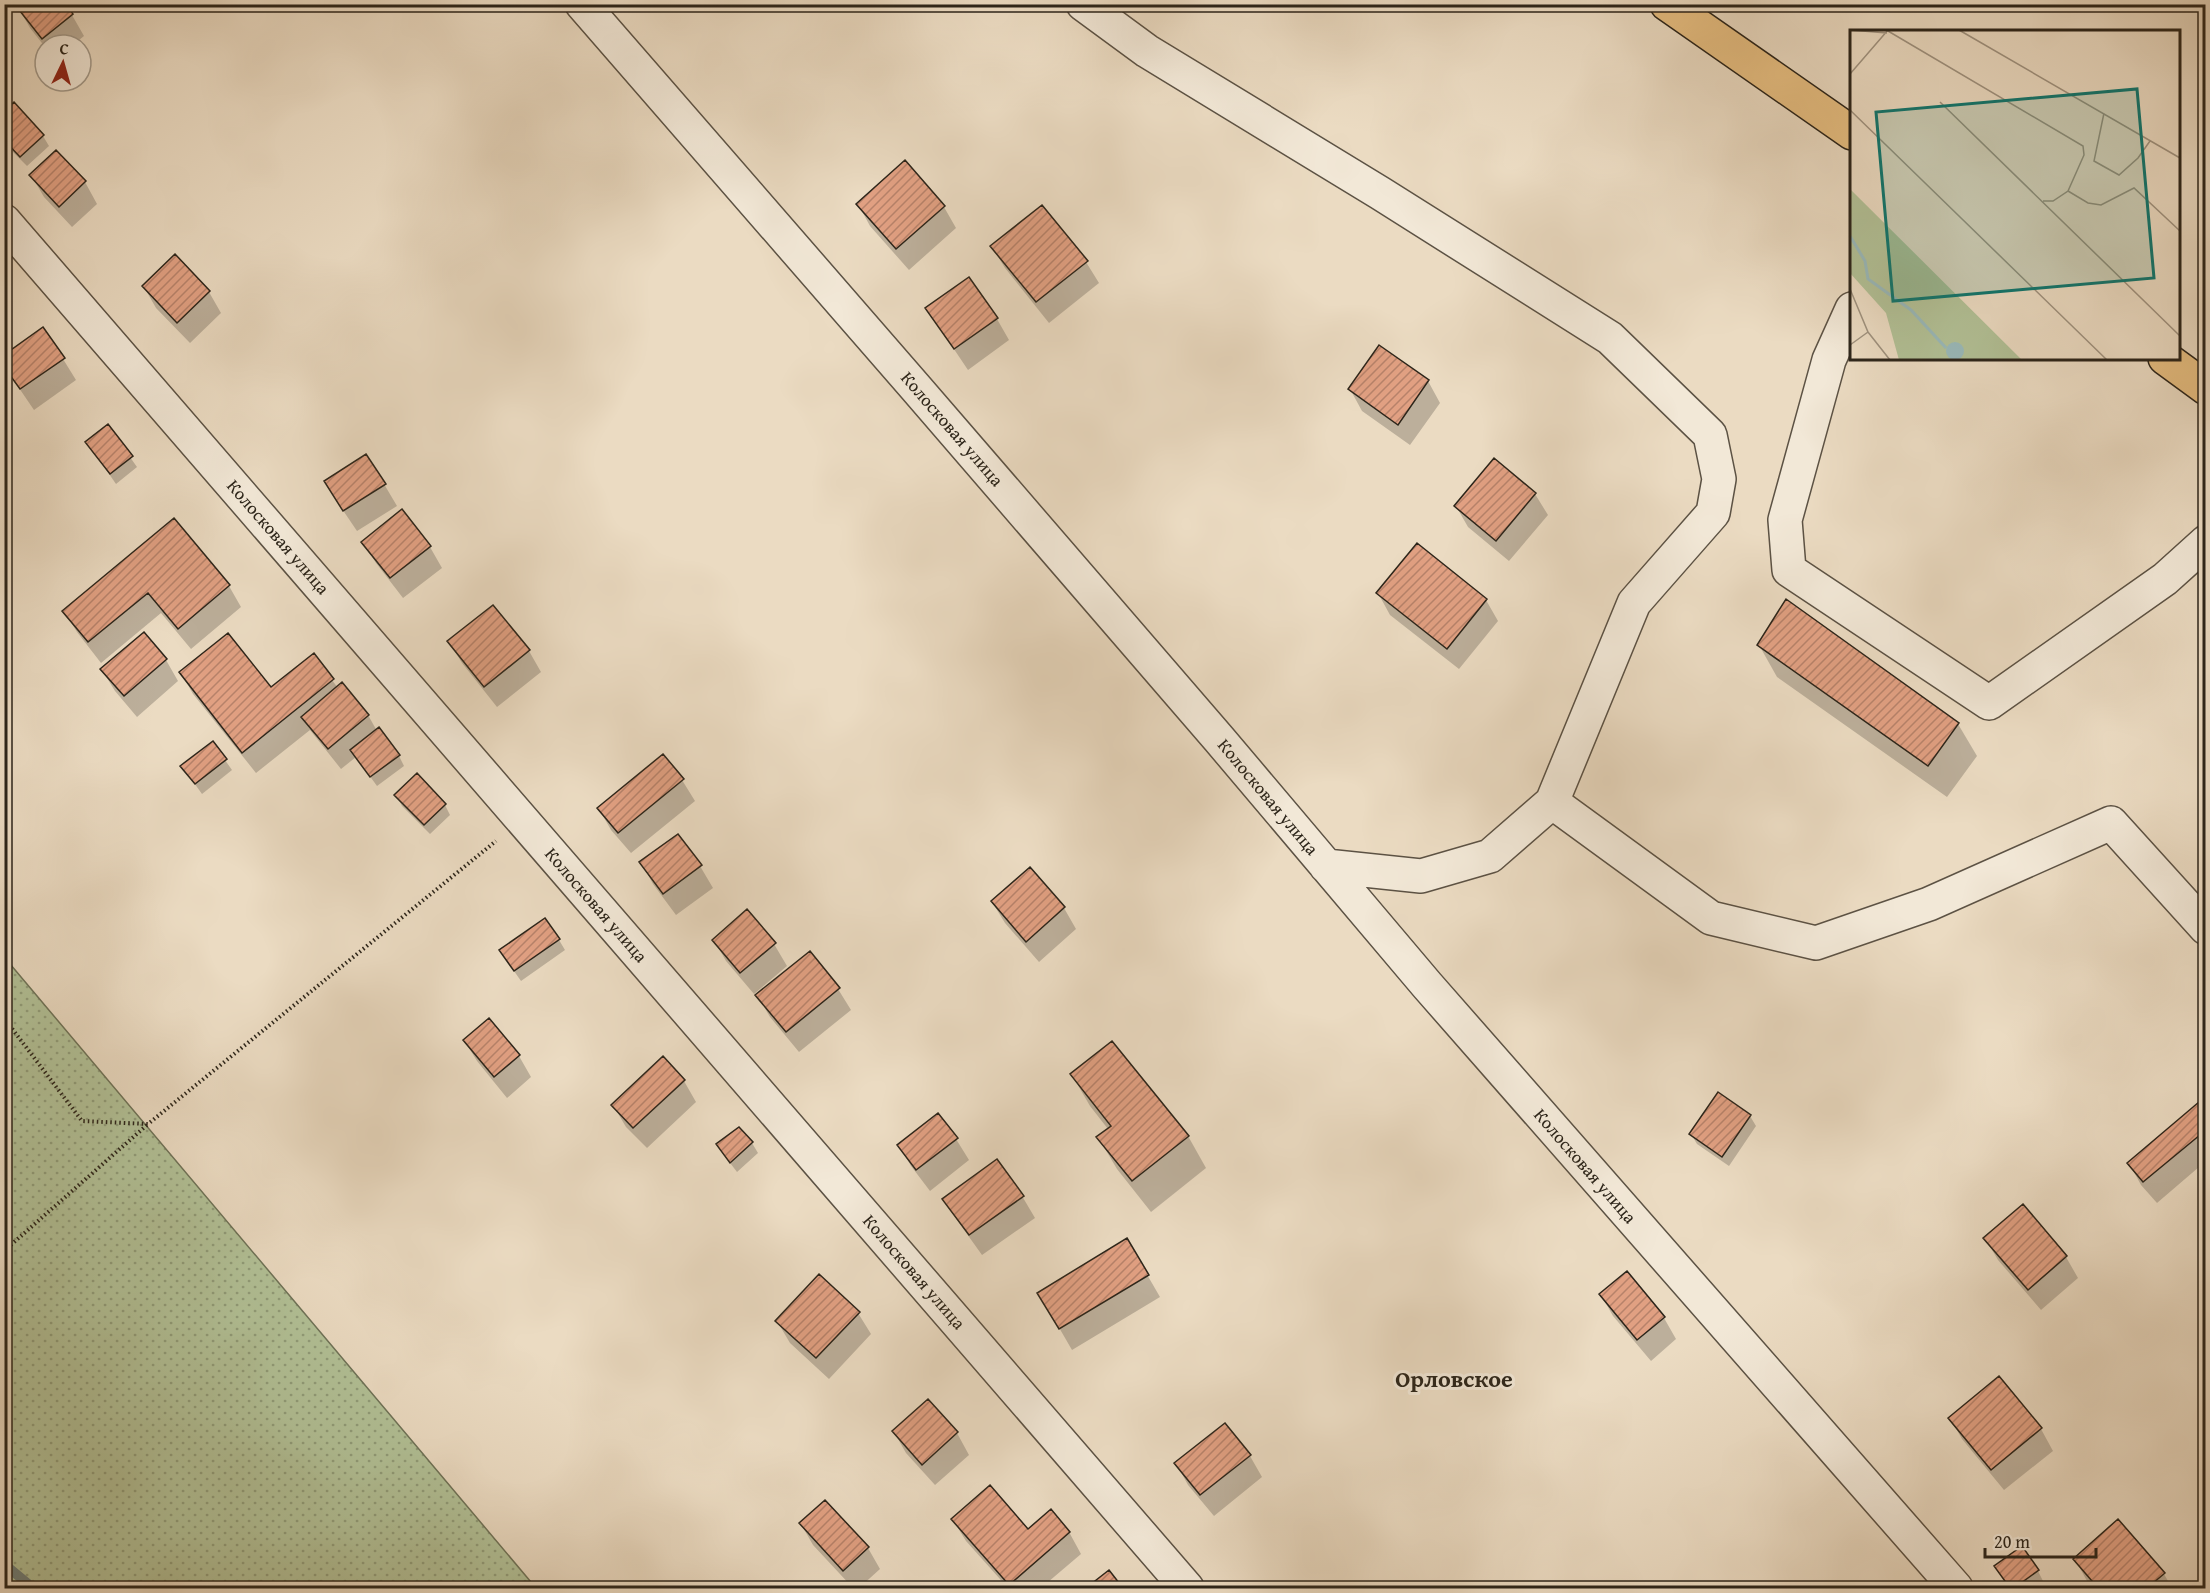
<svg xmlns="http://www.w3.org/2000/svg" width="2210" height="1593" viewBox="0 0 2210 1593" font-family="'Gentium Book Plus',serif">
	<defs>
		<pattern id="grass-dots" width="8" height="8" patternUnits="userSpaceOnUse" patternTransform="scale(1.5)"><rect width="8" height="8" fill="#b2c197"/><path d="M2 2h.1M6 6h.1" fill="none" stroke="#919d7a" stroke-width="1.8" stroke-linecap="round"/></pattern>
		<pattern id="building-hatch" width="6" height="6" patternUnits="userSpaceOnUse" patternTransform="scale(1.5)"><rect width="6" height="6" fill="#e1a082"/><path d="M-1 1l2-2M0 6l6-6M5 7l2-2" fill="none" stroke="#b7826a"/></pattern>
	</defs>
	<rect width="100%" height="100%" fill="#ebdbc2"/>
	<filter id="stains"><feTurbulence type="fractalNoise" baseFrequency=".00333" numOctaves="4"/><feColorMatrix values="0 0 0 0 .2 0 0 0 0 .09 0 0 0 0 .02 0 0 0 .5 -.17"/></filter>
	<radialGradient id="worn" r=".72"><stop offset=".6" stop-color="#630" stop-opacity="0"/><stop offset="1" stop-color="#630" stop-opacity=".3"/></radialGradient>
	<!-- grass -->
	<path fill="url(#grass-dots)" stroke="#6f7358" stroke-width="1.5" d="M5,958L536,1588H5Z"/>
	<!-- shadow -->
	<path fill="#0003" d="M18,7L72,15L84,36L73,45H45V47L30,28Z
		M4,113L43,136L49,146L27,166L4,143Z
		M56,152L85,182L97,204L72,227L44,197L31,175Z
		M905,163L944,207L956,228L909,270L870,226L858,204Z
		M992,247L1086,262L1099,283L1049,323L1005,268Z
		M144,287L209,292L221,313L190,343L156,308Z
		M927,309L997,319L1009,340L968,370Z
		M63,359L76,380L34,410L4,366Z
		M1428,381L1440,403L1410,445L1362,411L1350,389Z
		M108,426L137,467L116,484L87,442Z
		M384,484L397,506L357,531L338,503Z
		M1535,494L1548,515L1509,561L1468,527L1456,506Z
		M174,520L229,586L241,607L191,649L161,613L101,663L77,632L64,611Z
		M363,542L430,547L442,568L403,598L376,563Z
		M1378,593L1486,600L1498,621L1459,669L1390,615Z
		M1787,601L1958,724L1977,756L1947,797L1777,677L1759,645Z
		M493,607L529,651L541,672L497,707L462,663L449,642Z
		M313,655L338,688L368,715L377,731L399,756L404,766L377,786L356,757L341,769L310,730L256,773L193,694L181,673L271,689Z
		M166,660L178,681L137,717L115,691L102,670Z
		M213,743L232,770L202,794L182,766Z
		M682,780L695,801L631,853L611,830L599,809Z
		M396,795L445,805L450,815L430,834L402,806Z
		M677,836L700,866L713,888L676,915L653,884L641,862Z
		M1030,869L1064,908L1076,929L1039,962L1005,923L992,902Z
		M559,940L565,950L521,981L507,961Z
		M714,940L774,944L787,966L754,994L726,961Z
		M838,989L851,1010L799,1052L770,1017L757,995Z
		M488,1020L519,1056L531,1077L507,1098L477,1061L464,1040Z
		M1072,1075L1188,1136L1206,1168L1151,1212L1117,1169L1098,1137L1108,1129L1090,1106Z
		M684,1081L696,1102L647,1148L626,1127L613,1105Z
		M2206,1098V1161L2157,1203L2141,1185L2129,1163Z
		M1750,1116L1756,1126L1729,1166L1697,1144L1691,1134Z
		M739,1129L752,1143L758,1153L737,1172L724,1155Z
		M956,1139L969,1160L930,1191L911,1166L899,1145Z
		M1022,1196L1035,1218L982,1255L957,1220L944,1199Z
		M1985,1238L2066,1257L2078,1278L2041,1310L1998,1260Z
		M1127,1240L1160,1297L1072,1350L1039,1293Z
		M1601,1295L1664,1318L1676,1339L1651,1361L1613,1316Z
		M858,1313L871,1334L829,1379L790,1343L777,1321Z
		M1999,1378L2041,1429L2053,1451L2004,1490L1962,1439L1950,1418Z
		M927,1401L957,1433L969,1455L935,1485L906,1453L894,1432Z
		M1250,1456L1262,1477L1214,1516L1188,1485L1176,1463Z
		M953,1520L1028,1531L1069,1532L1081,1554L1041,1588H1008L966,1541Z
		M2118,1522L2164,1574L2172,1588H2094L2087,1581L2075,1559Z
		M801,1524L868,1548L880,1569L859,1588H853L813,1545Z
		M1996,1567L2038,1571L2043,1581L2033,1588H2010Z"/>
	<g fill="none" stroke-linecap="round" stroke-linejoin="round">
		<!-- stream -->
		<path stroke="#6d7e7a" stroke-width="10" d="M4,1564L33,1588"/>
	</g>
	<!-- building -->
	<path fill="url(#building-hatch)" stroke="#2c251a" stroke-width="1.5" d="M18,4H66L73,14L42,39L16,6Z
		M14,102L44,135L20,157L4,140V111Z
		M56,150L86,181L59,207L29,175Z
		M905,160L945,206L896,249L856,204Z
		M1042,205L1088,261L1036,302L990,246Z
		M175,254L210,291L177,323L142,286Z
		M969,277L998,318L954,349L925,308Z
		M43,327L65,358L20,389L4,367V355Z
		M1379,345L1429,380L1398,425L1348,389Z
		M108,424L133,456L110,474L85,442Z
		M366,454L386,484L343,511L324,481Z
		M1494,458L1536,493L1496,541L1454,506Z
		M402,509L431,546L390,578L361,542Z
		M174,518L230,585L178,629L148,593L88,642L62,611Z
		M1417,543L1487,599L1447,649L1376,593Z
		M1786,599L1959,723L1928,766L1757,645Z
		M493,605L530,650L484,687L447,641Z
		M144,632L167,659L124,696L100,669Z
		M228,633L271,687L314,653L334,679L242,753L179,672Z
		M342,682L369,715L328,749L301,717Z
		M379,727L400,755L370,777L350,750Z
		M213,741L227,759L195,784L180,766Z
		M663,754L684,779L618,833L597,808Z
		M417,773L446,804L424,825L394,795Z
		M678,834L702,865L663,894L639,862Z
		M1030,867L1065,907L1026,942L991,901Z
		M747,909L776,943L740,973L712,940Z
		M545,918L560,939L514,971L499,950Z
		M810,951L840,988L786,1032L755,995Z
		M489,1018L520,1055L494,1077L463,1040Z
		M1112,1041L1189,1136L1132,1181L1096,1137L1111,1126L1070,1074Z
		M663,1056L685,1080L633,1128L611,1105Z
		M1718,1092L1751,1115L1722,1157L1689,1134Z
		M2206,1096V1130L2143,1182L2127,1163Z
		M938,1113L958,1138L916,1170L897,1145Z
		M739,1127L753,1142L730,1163L716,1144Z
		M997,1159L1024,1196L969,1235L942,1199Z
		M2023,1204L2067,1256L2028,1290L1983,1238Z
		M1127,1238L1149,1275L1059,1329L1037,1293Z
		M1627,1271L1665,1317L1637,1340L1599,1294Z
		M819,1274L860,1312L816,1358L775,1321Z
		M1999,1376L2042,1428L1991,1470L1948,1418Z
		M928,1399L958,1432L922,1465L892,1431Z
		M1225,1423L1251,1455L1200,1495L1174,1463Z
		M990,1485L1028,1529L1051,1509L1070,1532L1009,1585L951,1519Z
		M825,1500L869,1547L843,1571L799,1523Z
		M2118,1519L2165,1573L2147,1588H2098L2073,1559Z
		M2022,1546L2039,1570L2014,1588H2010L1994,1566Z
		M1109,1570L1123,1588H1086Z"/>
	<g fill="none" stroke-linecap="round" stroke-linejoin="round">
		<!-- minor casing -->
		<g stroke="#5c5244" stroke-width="36">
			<path id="minor" d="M582,4L916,388L1219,739L1427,985L1956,1588
				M1083,4L1147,51L1380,193L1610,338L1710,435L1719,479L1713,513L1634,603L1552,802L1490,856L1421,876L1326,866
				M4,221L1187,1588
				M1852,309L1829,360L1785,520L1789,570L1989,703L2165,579L2206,542
				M1552,802L1711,918L1816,943L1929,904L2111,823L2206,928"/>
		</g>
		<!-- major casing -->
		<g stroke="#2c251a" stroke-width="36">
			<path id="major" d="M1667,4L1852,133
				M2165,358L2206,388"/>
		</g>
		<!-- path -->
		<path stroke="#2c251a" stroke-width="4" stroke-dasharray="1.5 3" stroke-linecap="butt" d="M4,1018L82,1121L148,1124L496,841
			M4,1251L147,1125"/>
		<!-- minor -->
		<use href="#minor" stroke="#f2e8d7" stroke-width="33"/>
		<!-- major -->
		<use href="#major" stroke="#e6be81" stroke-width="33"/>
	</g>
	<g text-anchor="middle" stroke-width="6" stroke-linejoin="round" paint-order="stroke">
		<!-- street labels -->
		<g font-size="18" fill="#2c251a" stroke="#f2e8d7">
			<text transform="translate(952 429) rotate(49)" y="6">Колосковая улица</text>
			<text transform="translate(278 537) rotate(49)" y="6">Колосковая улица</text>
			<text transform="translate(1268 797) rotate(50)" y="6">Колосковая улица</text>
			<text transform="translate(596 905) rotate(49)" y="6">Колосковая улица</text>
			<text transform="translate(1585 1166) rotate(49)" y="6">Колосковая улица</text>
			<text transform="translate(914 1272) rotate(49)" y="6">Колосковая улица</text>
		</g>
		<!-- district labels -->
		<g font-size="24" font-weight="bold" fill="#2c251a" stroke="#f2e8d7">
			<text x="1454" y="1387">Орловское</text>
		</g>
	</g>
	<!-- overview -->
	<g transform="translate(1850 30)">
		<rect width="330" height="330" fill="#ebdbc2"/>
		<path d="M0,159L172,330H49L36,283L0,243Z" fill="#b2c197"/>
		<path d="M96 321a9 9 0 1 1 18 0a9 9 0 1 1-18 0Z" fill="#99b9ba"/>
		<path fill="none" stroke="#99b9ba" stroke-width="3" d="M0,206L15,231L18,249L61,280L96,318"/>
		<path fill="none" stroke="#9f927f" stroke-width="1.5" d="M0,0L37,3M109,0L330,128M38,1L233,116L234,125L218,161L203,171H193M0,44L38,0M90,72L330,306M0,80L257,330M254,83L244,131L269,145L288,128L300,111M218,161L238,173L251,175L284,158L330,201M0,259L18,302L40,330M0,315L18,302"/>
		<path fill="#0f766e" fill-opacity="0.15" stroke="#0f766e" stroke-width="3" d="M287,59L304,248L43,271L26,82Z"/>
		<rect width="330" height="330" fill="none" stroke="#2c251a" stroke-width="3"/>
	</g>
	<!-- margin -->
	<rect width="2210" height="1593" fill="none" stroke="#ebdbc2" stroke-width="24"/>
	<rect x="6" y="6" width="2198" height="1581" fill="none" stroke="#2c251a" stroke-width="3"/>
	<rect x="12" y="12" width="2186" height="1569" fill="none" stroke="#2c251a" stroke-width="1.5"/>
	<!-- north arrow -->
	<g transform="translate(63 63) rotate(5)"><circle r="28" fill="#f2e8d7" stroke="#a39a8b" stroke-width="1.5"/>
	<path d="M0-4.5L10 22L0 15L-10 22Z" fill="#8f2418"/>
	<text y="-9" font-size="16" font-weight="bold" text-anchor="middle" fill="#2c251a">С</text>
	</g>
	<!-- scale -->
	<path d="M1985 1548v9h111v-9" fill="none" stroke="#2c251a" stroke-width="3"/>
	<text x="1994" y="1548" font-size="18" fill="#2c251a" stroke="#f2e8d7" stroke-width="4.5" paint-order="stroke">20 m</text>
	<rect width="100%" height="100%" filter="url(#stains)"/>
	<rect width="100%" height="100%" fill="url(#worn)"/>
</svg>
